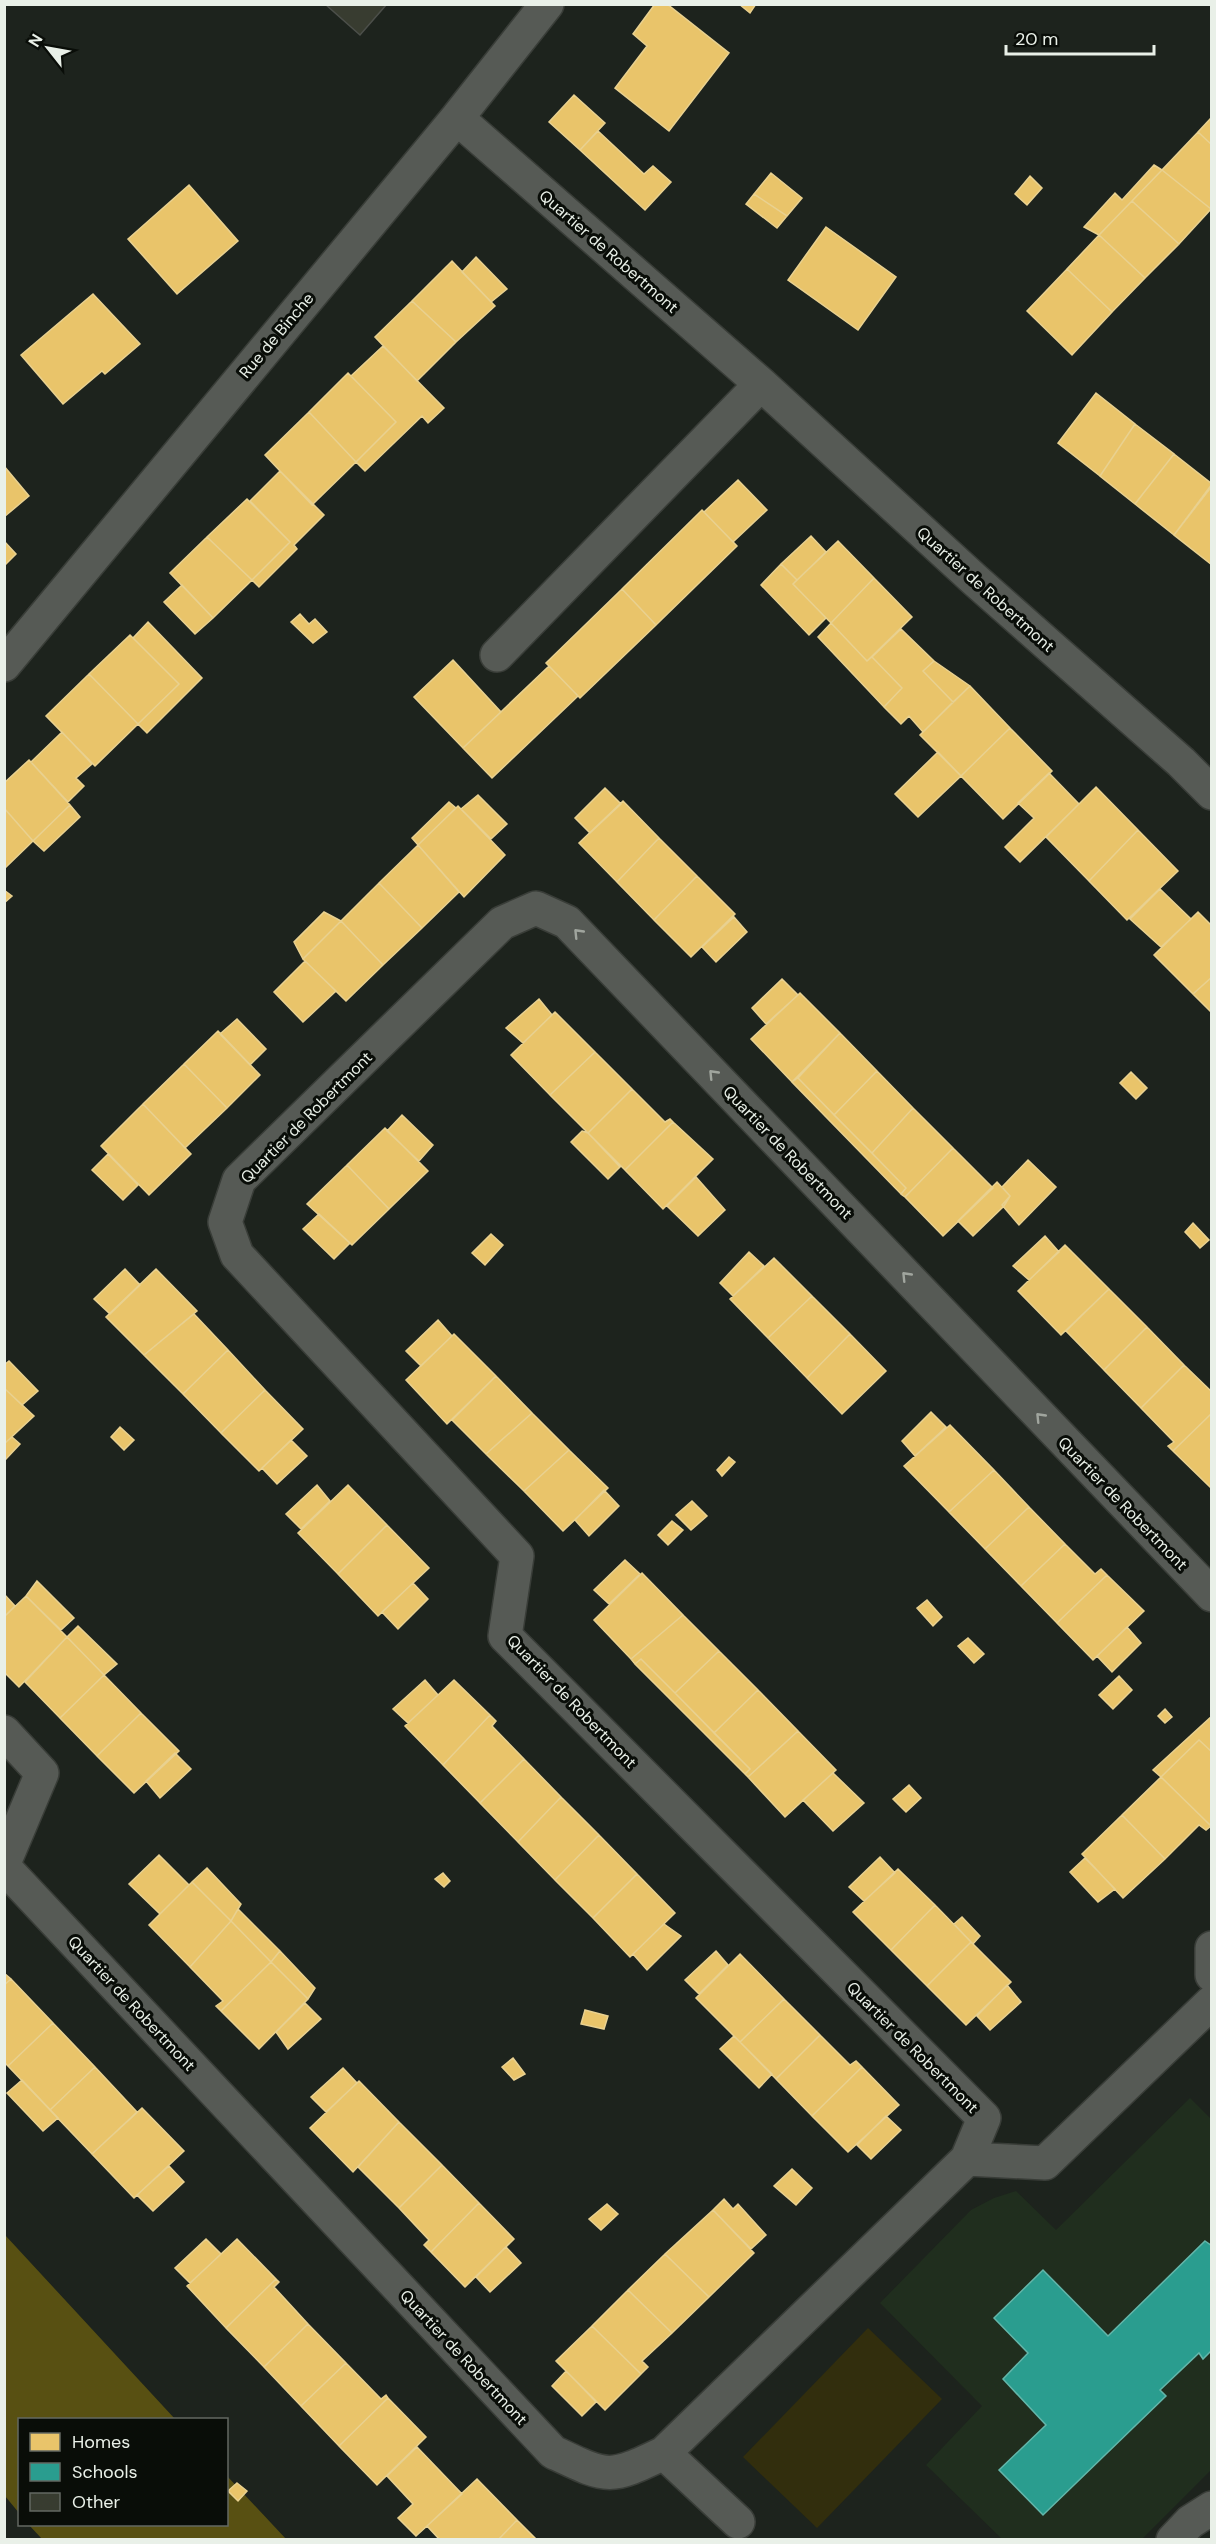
<svg xmlns="http://www.w3.org/2000/svg" width="1216" height="2544" viewBox="0 0 1216 2544" font-family="'DM Sans',sans-serif">
	<rect width="100%" height="100%" fill="#1d231d"/>
	<!-- built -->
	<path fill="#202e1e" d="M1190,2098L1211,2119V2470L1142,2539H1002L926,2465L982,2406L880,2303L971,2210L994,2198L1016,2191L1056,2230Z"/>
	<!-- green -->
	<path fill="#322e0d" d="M868,2328L942,2399L817,2528L743,2457Z"/>
	<!-- forest -->
	<path fill="#585012" d="M5,2235L175,2419L20,2420L19,2513L5,2496Z
		M227,2476L286,2539H42L29,2525L226,2524Z"/>
	<!-- homes -->
	<path fill="#e9c46a" stroke="#e9d190" stroke-width="1.5" d="M655,4H667L729,53L669,131L615,88L647,46L633,34Z
		M739,4H756L750,13Z
		M574,95L605,123L580,150L549,122Z
		M1212,117V145L1198,132Z
		M598,131L644,174L653,166L671,182L645,210L580,150Z
		M1198,132L1212,145L1211,209L1162,170Z
		M1154,165L1162,170L1099,235L1084,227L1115,193L1122,200Z
		M1162,170L1211,209L1179,244L1132,201Z
		M771,173L802,198L787,216L754,194Z
		M1030,176L1042,188L1027,205L1015,194Z
		M189,185L238,241L177,294L128,239Z
		M754,194L787,216L777,228L746,204Z
		M1132,201L1179,244L1145,278L1099,235Z
		M826,227L896,277L858,330L788,280Z
		M1099,235L1145,278L1112,312L1067,269Z
		M476,257L507,289L491,302L462,272Z
		M452,261L495,306L456,342L412,301Z
		M1067,269L1112,312L1072,355L1027,311Z
		M93,294L140,344L105,374L102,371L63,404L21,355Z
		M412,301L456,342L417,381L375,337Z
		M383,346L444,408L428,423L422,416L365,471L356,462L396,422L351,376Z
		M348,373L396,422L356,462L309,412Z
		M1096,393L1135,424L1100,476L1058,443Z
		M309,412L356,462L312,505L265,455Z
		M1135,424L1174,454L1135,504L1100,476Z
		M1174,454L1212,484L1174,535L1135,504Z
		M4,466L29,496L4,517Z
		M280,471L324,515L294,545L297,549L259,587L252,580L290,542L250,501Z
		M738,480L767,510L733,542L704,512Z
		M1212,486V565L1174,535Z
		M247,499L290,542L252,580L207,537Z
		M702,510L737,546L656,625L622,589Z
		M811,536L826,552L797,580L781,564Z
		M207,537L252,580L213,618L170,573Z
		M4,541L16,554L4,566Z
		M838,541L874,578L831,623L793,584Z
		M781,564L797,580L793,584L826,618L809,635L761,585Z
		M874,578L912,617L867,661L831,623Z
		M182,585L213,618L195,634L164,602Z
		M622,589L656,625L580,698L546,663Z
		M300,614L309,624L315,619L327,632L313,643L291,622Z
		M148,622L202,678L147,733L138,724L179,684L133,638Z
		M831,623L867,661L872,657L902,688L884,707L818,637Z
		M901,629L934,661L923,671L953,702L923,732L909,716L901,724L884,707L902,688L872,657Z
		M130,635L179,684L138,724L89,674Z
		M453,660L501,712L463,748L414,697Z
		M934,661L970,686L953,702L923,671Z
		M549,666L578,696L492,778L463,748Z
		M89,674L138,724L95,766L46,716Z
		M970,686L1010,728L961,776L920,735Z
		M1010,728L1052,771L1003,819L961,776Z
		M62,732L92,764L76,778L84,786L68,802L31,762Z
		M938,752L961,776L918,817L895,794Z
		M29,760L70,805L33,841L4,808V783Z
		M1049,773L1079,804L1020,862L1005,847L1034,818L1018,803Z
		M1096,787L1138,830L1089,881L1046,837Z
		M605,788L621,804L590,833L575,818Z
		M478,795L507,824L491,839L461,809Z
		M623,801L659,838L617,882L579,843Z
		M449,802L456,808L418,845L412,838Z
		M70,805L80,817L44,851L33,841Z
		M458,806L505,855L464,897L418,845Z
		M4,808L33,841L4,869Z
		M1138,830L1178,871L1127,920L1089,881Z
		M659,838L697,876L654,920L617,882Z
		M418,845L459,892L422,928L379,883Z
		M697,876L735,914L691,957L654,920Z
		M379,883L422,928L383,965L341,921Z
		M1160,889L1191,919L1161,947L1130,919Z
		M4,890L12,896L4,903Z
		M324,912L341,921L303,959L294,942Z
		M1198,912L1212,926V977L1193,994L1154,955Z
		M734,917L747,932L716,962L702,947Z
		M341,921L383,965L346,1001L303,959Z
		M305,961L336,991L303,1022L274,992Z
		M1212,977V1013L1193,994Z
		M782,979L798,995L766,1024L752,1008Z
		M800,993L840,1033L792,1082L751,1039Z
		M539,999L552,1015L523,1043L506,1028Z
		M555,1012L595,1052L550,1095L511,1055Z
		M237,1019L266,1049L250,1065L220,1034Z
		M218,1031L260,1075L227,1108L184,1064Z
		M840,1033L877,1071L834,1115L798,1078Z
		M595,1052L632,1089L588,1133L550,1095Z
		M184,1064L227,1108L185,1148L143,1104Z
		M877,1071L913,1108L872,1153L834,1115Z
		M1131,1072L1147,1088L1136,1099L1120,1083Z
		M798,1078L906,1188L901,1194L792,1082Z
		M632,1089L665,1122L670,1119L673,1122L625,1170L588,1133Z
		M143,1104L191,1154L149,1195L101,1146Z
		M913,1108L953,1148L905,1197L901,1194L906,1188L872,1153Z
		M402,1115L433,1145L419,1161L387,1131Z
		M673,1122L713,1159L663,1209L625,1170Z
		M385,1128L428,1171L389,1209L347,1165Z
		M582,1131L588,1133L620,1167L608,1179L571,1142Z
		M953,1148L993,1188L943,1236L905,1197Z
		M108,1154L138,1185L123,1200L92,1170Z
		M1028,1160L1056,1187L1019,1225L1002,1205L1010,1196L1002,1187Z
		M347,1165L389,1209L352,1245L307,1204Z
		M696,1177L725,1210L698,1236L667,1206Z
		M997,1182L1010,1196L1004,1206L973,1236L958,1221Z
		M319,1214L350,1243L334,1259L303,1229Z
		M1193,1223L1209,1240L1200,1248L1185,1232Z
		M491,1234L503,1245L485,1265L472,1253Z
		M1045,1236L1059,1252L1029,1280L1013,1266Z
		M1065,1245L1109,1289L1061,1335L1018,1291Z
		M749,1252L764,1266L733,1296L720,1283Z
		M774,1258L812,1296L768,1338L730,1299Z
		M125,1269L140,1285L110,1314L94,1299Z
		M156,1269L197,1311L144,1355L106,1317Z
		M1109,1289L1147,1327L1104,1370L1066,1331Z
		M812,1296L850,1334L807,1378L768,1338Z
		M194,1314L228,1350L183,1394L144,1355Z
		M438,1320L452,1336L421,1366L406,1351Z
		M1147,1327L1184,1365L1141,1408L1104,1370Z
		M454,1334L496,1376L447,1424L406,1380Z
		M850,1334L886,1371L842,1414L807,1378Z
		M228,1350L265,1390L221,1433L183,1394Z
		M9,1361L38,1391L22,1405L4,1388V1365Z
		M1184,1365L1212,1392V1413L1173,1451L1168,1446L1174,1442L1141,1408Z
		M496,1376L532,1413L486,1454L452,1420Z
		M4,1388L34,1416L4,1444Z
		M265,1390L303,1429L259,1471L221,1433Z
		M931,1412L946,1427L915,1456L902,1441Z
		M532,1413L569,1450L524,1491L486,1454Z
		M1212,1413V1487L1211,1488L1173,1451Z
		M950,1425L994,1470L949,1512L904,1466Z
		M120,1427L134,1440L124,1450L111,1437Z
		M12,1437L20,1444L4,1461V1444Z
		M291,1440L307,1456L277,1484L262,1468Z
		M569,1450L608,1488L563,1531L524,1491Z
		M729,1457L735,1462L722,1476L717,1470Z
		M994,1470L1029,1507L985,1549L949,1512Z
		M317,1485L330,1501L301,1529L286,1514Z
		M348,1485L387,1525L338,1574L298,1533Z
		M604,1490L619,1506L589,1536L575,1520Z
		M692,1501L707,1516L691,1530L676,1515Z
		M1029,1507L1065,1544L1021,1586L985,1549Z
		M672,1521L683,1530L668,1545L658,1535Z
		M387,1525L429,1568L378,1616L338,1574Z
		M1065,1544L1095,1574L1101,1569L1107,1575L1057,1623L1021,1586Z
		M625,1560L640,1574L609,1604L594,1590Z
		M642,1573L683,1615L631,1659L594,1620Z
		M1107,1575L1144,1611L1093,1660L1057,1623Z
		M37,1581L74,1618L61,1630L26,1596Z
		M413,1583L428,1599L398,1629L382,1612Z
		M4,1594L15,1606L4,1617Z
		M26,1596L67,1637L19,1687L4,1672V1617Z
		M927,1600L942,1617L933,1626L917,1608Z
		M683,1615L719,1651L675,1693L641,1659L635,1664L631,1659Z
		M78,1626L117,1664L104,1675L67,1637Z
		M1127,1627L1141,1643L1112,1672L1097,1656Z
		M67,1637L104,1675L60,1718L25,1682Z
		M968,1638L984,1654L974,1663L958,1646Z
		M719,1651L758,1690L714,1733L675,1693Z
		M641,1659L675,1693L750,1769L745,1774L635,1664Z
		M104,1675L141,1713L97,1756L60,1718Z
		M1119,1676L1132,1690L1113,1709L1099,1695Z
		M425,1680L438,1695L408,1723L393,1709Z
		M454,1680L490,1715L443,1765L405,1726Z
		M758,1690L798,1731L748,1777L745,1774L750,1769L714,1733Z
		M1165,1709L1172,1717L1165,1723L1158,1716Z
		M141,1713L179,1751L134,1793L97,1756Z
		M490,1715L496,1721L492,1726L524,1759L480,1803L443,1765Z
		M1212,1716V1752L1199,1740L1161,1777L1153,1770Z
		M798,1731L836,1770L785,1817L748,1777Z
		M1199,1740L1212,1752L1211,1826L1161,1777Z
		M175,1753L191,1769L160,1798L146,1781Z
		M524,1759L561,1797L518,1842L480,1803Z
		M833,1773L864,1803L833,1831L803,1800Z
		M1161,1777L1211,1826L1206,1830L1199,1825L1165,1859L1122,1815Z
		M909,1785L921,1798L906,1812L893,1799Z
		M561,1797L599,1835L555,1880L518,1842Z
		M1122,1815L1165,1859L1123,1898L1082,1854Z
		M599,1835L637,1874L593,1918L555,1880Z
		M159,1855L189,1885L160,1914L129,1884Z
		M880,1857L895,1873L864,1901L849,1887Z
		M1085,1858L1115,1889L1098,1902L1070,1872Z
		M207,1868L241,1904L231,1921L192,1882Z
		M898,1869L935,1905L891,1950L853,1912Z
		M443,1873L450,1881L444,1887L435,1879Z
		M637,1874L675,1913L630,1957L593,1918Z
		M192,1882L231,1921L190,1967L149,1925Z
		M935,1905L971,1942L927,1986L891,1950Z
		M238,1909L280,1951L271,1962L231,1921Z
		M962,1917L980,1936L973,1944L954,1924Z
		M231,1921L271,1962L221,2011L216,2006L223,2001L190,1967Z
		M664,1924L681,1936L647,1970L633,1954Z
		M971,1942L1011,1982L966,2025L927,1986Z
		M280,1951L315,1988L308,1999L271,1962Z
		M716,1951L728,1965L699,1994L685,1980Z
		M740,1954L784,1999L740,2042L696,1998Z
		M271,1962L308,1999L259,2049L221,2011Z
		M4,1973L11,1979L4,1985Z
		M11,1979L53,2023L8,2066L4,2062V1985Z
		M1007,1985L1021,2002L990,2030L977,2016Z
		M784,1999L820,2035L776,2079L740,2042Z
		M305,2003L321,2019L288,2049L276,2032Z
		M585,2010L608,2016L604,2029L581,2024Z
		M53,2023L95,2067L50,2110L8,2066Z
		M820,2035L850,2065L856,2061L862,2067L812,2116L776,2079Z
		M734,2036L772,2074L759,2088L720,2049Z
		M513,2058L525,2074L514,2080L502,2067Z
		M95,2067L137,2112L92,2154L50,2110Z
		M862,2067L899,2105L848,2152L812,2116Z
		M343,2068L357,2083L326,2112L311,2097Z
		M22,2080L58,2118L43,2131L7,2093Z
		M359,2081L399,2122L353,2172L310,2128Z
		M142,2108L184,2151L134,2198L92,2154Z
		M886,2116L901,2130L871,2159L857,2145Z
		M399,2122L442,2165L399,2208L358,2167Z
		M442,2165L479,2203L431,2252L424,2245L429,2240L399,2208Z
		M169,2166L184,2182L153,2211L137,2195Z
		M792,2169L812,2188L796,2205L774,2186Z
		M724,2199L733,2209L738,2204L766,2235L751,2249L713,2210Z
		M479,2203L514,2239L465,2287L431,2252Z
		M607,2204L618,2214L601,2230L589,2219Z
		M713,2210L754,2253L709,2297L665,2254Z
		M206,2239L221,2254L190,2283L175,2268Z
		M237,2239L276,2279L226,2328L187,2286Z
		M506,2247L521,2263L490,2292L476,2277Z
		M665,2254L709,2297L672,2333L628,2290Z
		M276,2279L279,2282L274,2287L308,2324L264,2367L226,2328Z
		M628,2290L672,2333L642,2361L648,2367L641,2374L592,2326Z
		M308,2324L346,2363L301,2406L264,2367Z
		M592,2326L641,2374L605,2410L556,2361Z
		M346,2363L381,2399L386,2395L388,2398L339,2446L301,2406Z
		M566,2371L596,2402L582,2416L552,2386Z
		M388,2398L426,2437L377,2485L339,2446Z
		M417,2447L462,2494L416,2536L398,2518L413,2504L387,2476Z
		M477,2479L517,2520L498,2540H440L427,2526Z
		M237,2483L247,2491L238,2501L228,2491Z
		M517,2520L537,2540H498Z"/>
	<!-- schools -->
	<path fill="#2a9d8f" stroke="#63b6aa" stroke-width="1.5" d="M1205,2241L1212,2246V2350L1203,2359L1199,2353L1160,2390L1166,2396L1043,2515L999,2470L1046,2425L1003,2379L1028,2353L994,2318L1043,2270L1108,2336Z"/>
	<!-- building -->
	<path fill="#383c30" stroke="#4c4f4a" stroke-width="1.5" d="M325,4H387L360,35Z"/>
	<g fill="none" stroke-linecap="round" stroke-linejoin="round">
		<!-- minor casing -->
		<g stroke="#393d38" stroke-width="36">
			<path id="minor" d="M457,118L761,384L975,580L1181,762L1212,793
				M497,655L761,384
				M4,665L457,118L547,4
				M4,1732L42,1773L4,1863
				M4,1867L553,2452C608,2478 608,2480 664,2453L967,2159L1045,2163L1212,2002
				M1212,1948V1975
				M967,2159L984,2118L505,1636L517,1556L237,1255L225,1222L239,1180L502,923L536,908L567,922L1212,1595
				M664,2453L738,2522
				M1173,2540L1190,2522L1212,2508"/>
		</g>
		<!-- minor -->
		<use href="#minor" stroke="#565a55" stroke-width="33"/>
	</g>
	<!-- one-way arrows -->
	<defs><path id="oneway-chevron" d="M-2-3.5L2.5 0L-2 3.5" fill="none" stroke-width="1.6" stroke-linecap="round" stroke-linejoin="round" transform="scale(1.5)"/></defs>
	<g stroke="#a0a59e">
		<use href="#oneway-chevron" transform="translate(578 933) rotate(-134)"/>
		<use href="#oneway-chevron" transform="translate(713 1074) rotate(-134)"/>
		<use href="#oneway-chevron" transform="translate(906 1276) rotate(-134)"/>
		<use href="#oneway-chevron" transform="translate(1040 1417) rotate(-134)"/>
	</g>
	<g text-anchor="middle" stroke-width="6" stroke-linejoin="round" paint-order="stroke">
		<!-- street labels -->
		<g font-size="16" fill="#e9f0e8" stroke="#090d08">
			<text transform="translate(609 251) rotate(41)" y="6">Quartier de Robertmont</text>
			<text transform="translate(276 335) rotate(-50)" y="6">Rue de Binche</text>
			<text transform="translate(986 589) rotate(42)" y="6">Quartier de Robertmont</text>
			<text transform="translate(306 1117) rotate(-45)" y="6">Quartier de Robertmont</text>
			<text transform="translate(788 1152) rotate(46)" y="6">Quartier de Robertmont</text>
			<text transform="translate(1123 1503) rotate(46)" y="6">Quartier de Robertmont</text>
			<text transform="translate(572 1701) rotate(46)" y="6">Quartier de Robertmont</text>
			<text transform="translate(132 2003) rotate(47)" y="6">Quartier de Robertmont</text>
			<text transform="translate(913 2047) rotate(45)" y="6">Quartier de Robertmont</text>
			<text transform="translate(464 2357) rotate(47)" y="6">Quartier de Robertmont</text>
		</g>
	</g>
	<!-- border -->
	<rect width="1216" height="2544" fill="none" stroke="#e9f0e8" stroke-width="12"/>
	<!-- legend -->
	<rect x="18" y="2418" width="210" height="108" fill="#090d08" stroke="#636862" stroke-width="1.5"/>
	<rect x="30" y="2433" width="30" height="18" fill="#e9c46a" stroke="#636862" stroke-width="1.5"/>
	<text x="72" y="2448" font-size="18" fill="#e9f0e8">Homes</text>
	<rect x="30" y="2463" width="30" height="18" fill="#2a9d8f" stroke="#636862" stroke-width="1.5"/>
	<text x="72" y="2478" font-size="18" fill="#e9f0e8">Schools</text>
	<rect x="30" y="2493" width="30" height="18" fill="#383c30" stroke="#636862" stroke-width="1.5"/>
	<text x="72" y="2508" font-size="18" fill="#e9f0e8">Other</text>
	<!-- north arrow -->
	<g transform="translate(48 48) rotate(301)" stroke="#090d08" stroke-width="4.5" paint-order="stroke">
	<path d="M0-4.5L10 22L0 15L-10 22Z" fill="#e9f0e8"/>
	<text y="-9" font-size="16" font-weight="bold" text-anchor="middle" fill="#e9f0e8">N</text>
	</g>
	<!-- scale -->
	<path d="M1006 45v9h148v-9" fill="none" stroke="#e9f0e8" stroke-width="3"/>
	<text x="1015" y="45" font-size="18" fill="#e9f0e8" stroke="#090d08" stroke-width="4.5" paint-order="stroke">20 m</text>
</svg>
